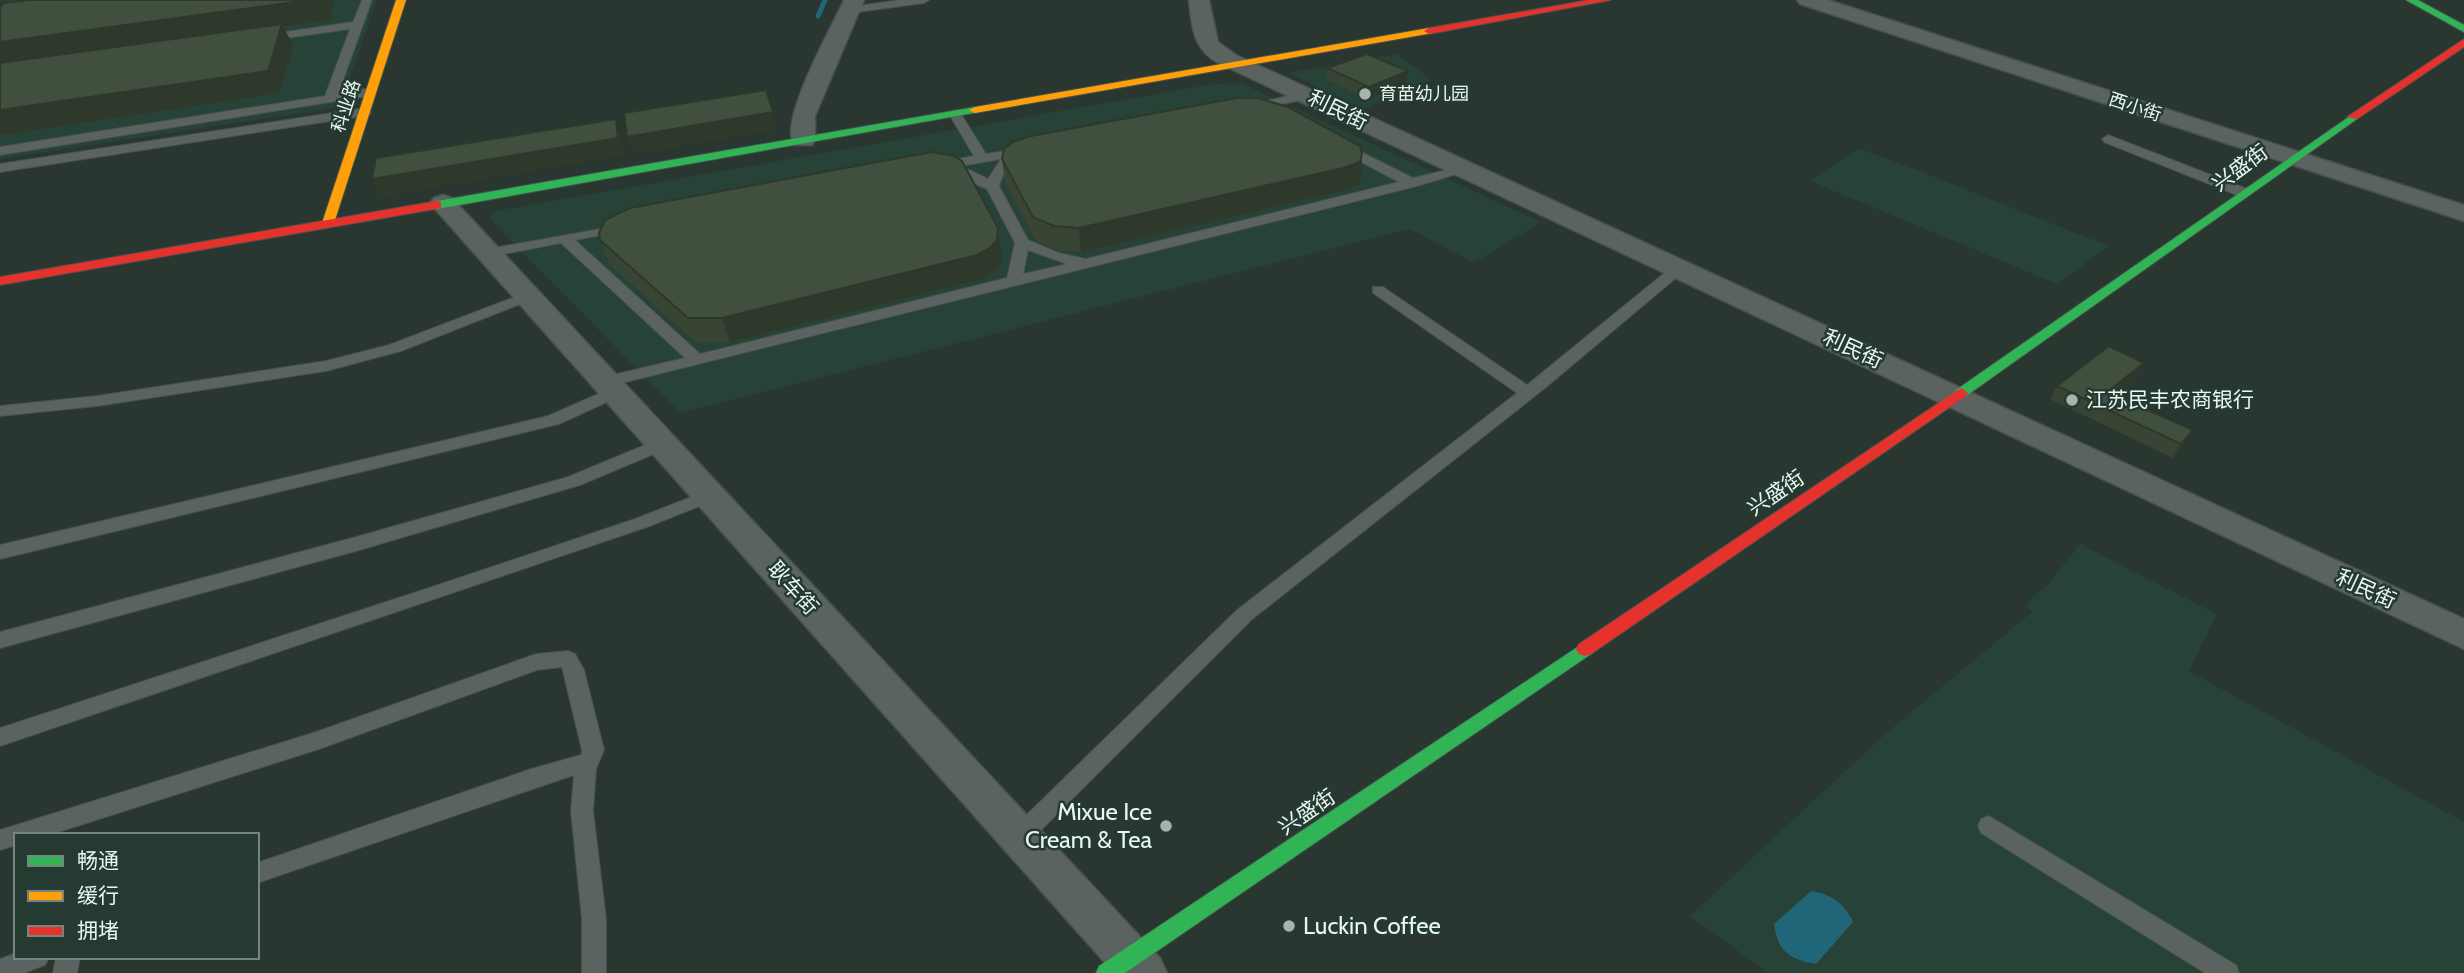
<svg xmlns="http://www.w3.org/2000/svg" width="2464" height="973" viewBox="0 0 2464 973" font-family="Cabin,'Noto Sans SC',sans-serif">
	<rect width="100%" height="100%" fill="#2a3630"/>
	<!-- built -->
	<path fill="#274237" d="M0,0H377L340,107L0,159Z
		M1397,54L1432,80L1363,109L1288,73Z
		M1234,83L1243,84L1541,222L1474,263L1410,229L680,413L488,217L495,211L1213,84Z
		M1859,148L1948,182L2109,246L2057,284L1810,181Z
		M2080,544L2217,614L2189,671L2464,822V973H1768L1690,916L1886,733L2032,612L2024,605L2047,585Z"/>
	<!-- water -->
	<path fill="#206678" d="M1811,891C1831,894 1844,903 1853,922L1816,964C1789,959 1778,952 1774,924Z"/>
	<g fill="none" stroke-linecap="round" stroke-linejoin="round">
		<!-- stream -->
		<path stroke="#206678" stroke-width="5" d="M818,16L825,0"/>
		<!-- lane casing -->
		<g stroke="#46514c" stroke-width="2">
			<path id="lane" d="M362,0H372L338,94L371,88L375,89V95L0,155V147L325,96L350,29L265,41L259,38L265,35L353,22Z
				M900,0H929L924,3L850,13L845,10L850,7Z
				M1307,91L1313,95L1311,98L1249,111L1243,107Z
				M365,108L371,112L369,115L0,172V164Z
				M955,110L959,111L986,154L1031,147V153C1012,157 1005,168 999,186L1028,240L1059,253L1086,259L1399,182L1336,149L1335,146L1341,142L1413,178L1463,166L1470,170L1417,186L606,387L600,386L598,382L600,378L685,358L561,243L488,257L481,253L488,249L628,224V230L575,240L700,354L1007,278L1015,243L987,189L933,166L935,163L974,156L949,114ZM1001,159L988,179L961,166ZM1028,250L1067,264L1023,274Z
				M2108,135L2247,189L2249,192L2247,195H2237L2104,142L2102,139Z
				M1678,265L1683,266V272L1545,388L1251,620L1027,844L1019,847L1011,844L1008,837L1011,830L1237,610L1517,393L1373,293V287H1383L1527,385L1673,266Z
				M528,292L535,296L533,299L401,351L326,371L97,406L0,416V406L97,396L326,361L389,345Z
				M614,387L622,392L620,396L559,424L0,559V545L548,416Z
				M662,438L668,440L670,444L668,448L580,485L356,551L0,648V632L356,537L568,477Z
				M709,490L718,496L715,500L647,527L0,746V728L432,587L635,519Z
				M568,651L575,654L584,670L604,750L596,769L593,811L606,919V973H582V919L571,811L574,775L257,883V863L531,769L581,755L582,750L562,667L537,670L319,749L49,835H16V845L0,850V830L316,732L536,654Z
				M1989,816L2236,965L2239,973H2205L1981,833L1978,826L1981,819Z
				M16,953V957H49L45,965L24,973H0V959Z
				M56,957H80L77,973H53Z"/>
		</g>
		<!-- street casing -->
		<g stroke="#46514c" stroke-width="3">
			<path id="street" d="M844,0H864L815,116V140L812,145H794C778,121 832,27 844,0Z
				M1189,0H1209L1218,42L1236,55L2464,619V649L1220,64C1193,50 1192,28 1189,0Z
				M1797,0H1828L2464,205V221L1800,4Z
				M443,195L452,198L1160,958L1167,973H1114L434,208L430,203L434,198Z"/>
		</g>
		<!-- fast casing -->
		<g stroke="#46514c" stroke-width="2">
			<path id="fast" d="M2406,0H2418L2464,25V32Z
				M975,107L979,108V112L437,209L431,205L437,201Z
				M2353,114L2359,117L2357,119L1966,396H1956L1954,393L1956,390Z
				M1585,642L1591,644L1594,649L1591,654L1125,973H1096L1099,966Z"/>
		</g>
		<!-- slow casing -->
		<g stroke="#46514c" stroke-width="2">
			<path id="slow" d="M396,0H406L334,223L328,227L324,226L322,223Z
				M1429,28L1434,31L1433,33L975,113L969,110L975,107Z"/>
		</g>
		<!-- jam casing -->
		<g stroke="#46514c" stroke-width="2">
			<path id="jam" d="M1589,0H1611L1429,34L1424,31L1429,28Z
				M2464,39V47L2357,119L2347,117Z
				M437,201L441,202V208L0,285V277Z
				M1961,388L1968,393L1966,396L1591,654L1585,656L1579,654L1576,649L1579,644Z"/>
		</g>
		<!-- lane -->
		<use href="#lane" fill="#5a635f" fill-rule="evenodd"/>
		<!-- street -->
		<use href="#street" fill="#5a635f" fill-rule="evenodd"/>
		<!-- fast -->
		<use href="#fast" fill="#30b455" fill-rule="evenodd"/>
		<!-- slow -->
		<use href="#slow" fill="#ff9f0a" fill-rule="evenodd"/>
		<!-- jam -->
		<use href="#jam" fill="#e5322d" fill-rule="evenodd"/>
	</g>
	<!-- wall -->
	<path fill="#384535" d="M1327,68L1407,82L1369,99L1327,80Z
		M1362,154L1361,177L1358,185L1341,191L1081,252L1057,250L1036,241L1005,182L1002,159Z
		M600,240L1001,252V263L995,271L981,279L730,342L696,343L609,264Z
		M2144,363L2136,376L2113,394L2184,444L2173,458L2050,399L2057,386Z"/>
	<!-- shaded-wall -->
	<path fill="#2e382b" d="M310,0H334L329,20L283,26L293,45L279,93L0,135V42Z
		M1408,71L1407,82L1369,99V87Z
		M773,112L777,130L633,155L627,137Z
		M616,119L622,136L624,156L381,197L372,179Z
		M1362,154L1361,177L1358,185L1341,191L1081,252L1079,228Z
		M998,228L1001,252V263L995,271L981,279L730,342L722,318Z
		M2144,363L2136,376L2100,405L2107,392Z
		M2193,430L2184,444L2173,458L2181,444Z"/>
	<!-- building -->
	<path fill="#41503e" stroke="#2e382b" stroke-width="2" d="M30,0H310L0,42V8L3,3Z
		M282,24L268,71L0,110V63Z
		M1367,54L1408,71L1369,87L1327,68Z
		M766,90L773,112L627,137L624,113Z
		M1237,98H1258L1288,107L1360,146L1362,154L1360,162L1343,168L1079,228L1054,226L1033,217L1002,159L1004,149L1013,142L1031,136Z
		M616,119L618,138L372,179L376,158Z
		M932,152L954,156L962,161L998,228L997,239L991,247L977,255L722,318H688L600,240L599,233L605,220L630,208Z
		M2109,346L2144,363L2107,392L2193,430L2181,444L2057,386Z"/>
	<!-- markers -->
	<g fill="#a7b3ad" stroke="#253b31" stroke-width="2.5">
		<circle cx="1365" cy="94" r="7"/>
		<circle cx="2072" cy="400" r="7"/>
		<circle cx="1166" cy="826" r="7"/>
		<circle cx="1289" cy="926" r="7"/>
	</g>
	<g text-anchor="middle" stroke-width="5" stroke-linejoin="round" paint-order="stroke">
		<!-- far-poi labels -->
		<g font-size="18" fill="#eaf7f1" stroke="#253b31" text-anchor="start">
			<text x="1379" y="100">育苗幼儿园</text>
		</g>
		<!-- far-street labels -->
		<g font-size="18" fill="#eaf7f1" stroke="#253b31">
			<text transform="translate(346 106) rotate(-72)" y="6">科业路</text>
			<text transform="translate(2135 107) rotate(18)" y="6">西小街</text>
		</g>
		<!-- street labels -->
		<g font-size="21" fill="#eaf7f1" stroke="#253b31">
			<text transform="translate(1338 110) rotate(26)" y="7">利民街</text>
			<text transform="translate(2240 168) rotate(-36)" y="7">兴盛街</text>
			<text transform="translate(1853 349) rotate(25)" y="7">利民街</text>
			<text transform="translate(1776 493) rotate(-34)" y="7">兴盛街</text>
			<text transform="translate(793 588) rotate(48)" y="7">耿车街</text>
			<text transform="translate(2366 589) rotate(25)" y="7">利民街</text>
			<text transform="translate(1307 812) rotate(-34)" y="7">兴盛街</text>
		</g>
		<!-- poi labels -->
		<g font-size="21" fill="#eaf7f1" stroke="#253b31" text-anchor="start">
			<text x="2086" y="407">江苏民丰农商银行</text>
		</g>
		<!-- near-poi labels -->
		<g font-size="24" fill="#eaf7f1" stroke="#253b31" text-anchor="end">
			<text x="1152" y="820">Mixue Ice<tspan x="1152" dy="28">Cream &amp; Tea</tspan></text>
			<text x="1303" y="934" text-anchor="start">Luckin Coffee</text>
		</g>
	</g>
	<!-- legend -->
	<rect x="14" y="833" width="245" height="126" fill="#253b31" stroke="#74867e" stroke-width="2"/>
	<rect x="28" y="856" width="35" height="10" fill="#30b455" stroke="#74867e" stroke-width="2"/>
	<text x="77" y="868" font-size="21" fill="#eaf7f1">畅通</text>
	<rect x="28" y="891" width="35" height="10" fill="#ff9f0a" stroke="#74867e" stroke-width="2"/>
	<text x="77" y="903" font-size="21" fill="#eaf7f1">缓行</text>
	<rect x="28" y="926" width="35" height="10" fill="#e5322d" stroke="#74867e" stroke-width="2"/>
	<text x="77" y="938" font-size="21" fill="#eaf7f1">拥堵</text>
</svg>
